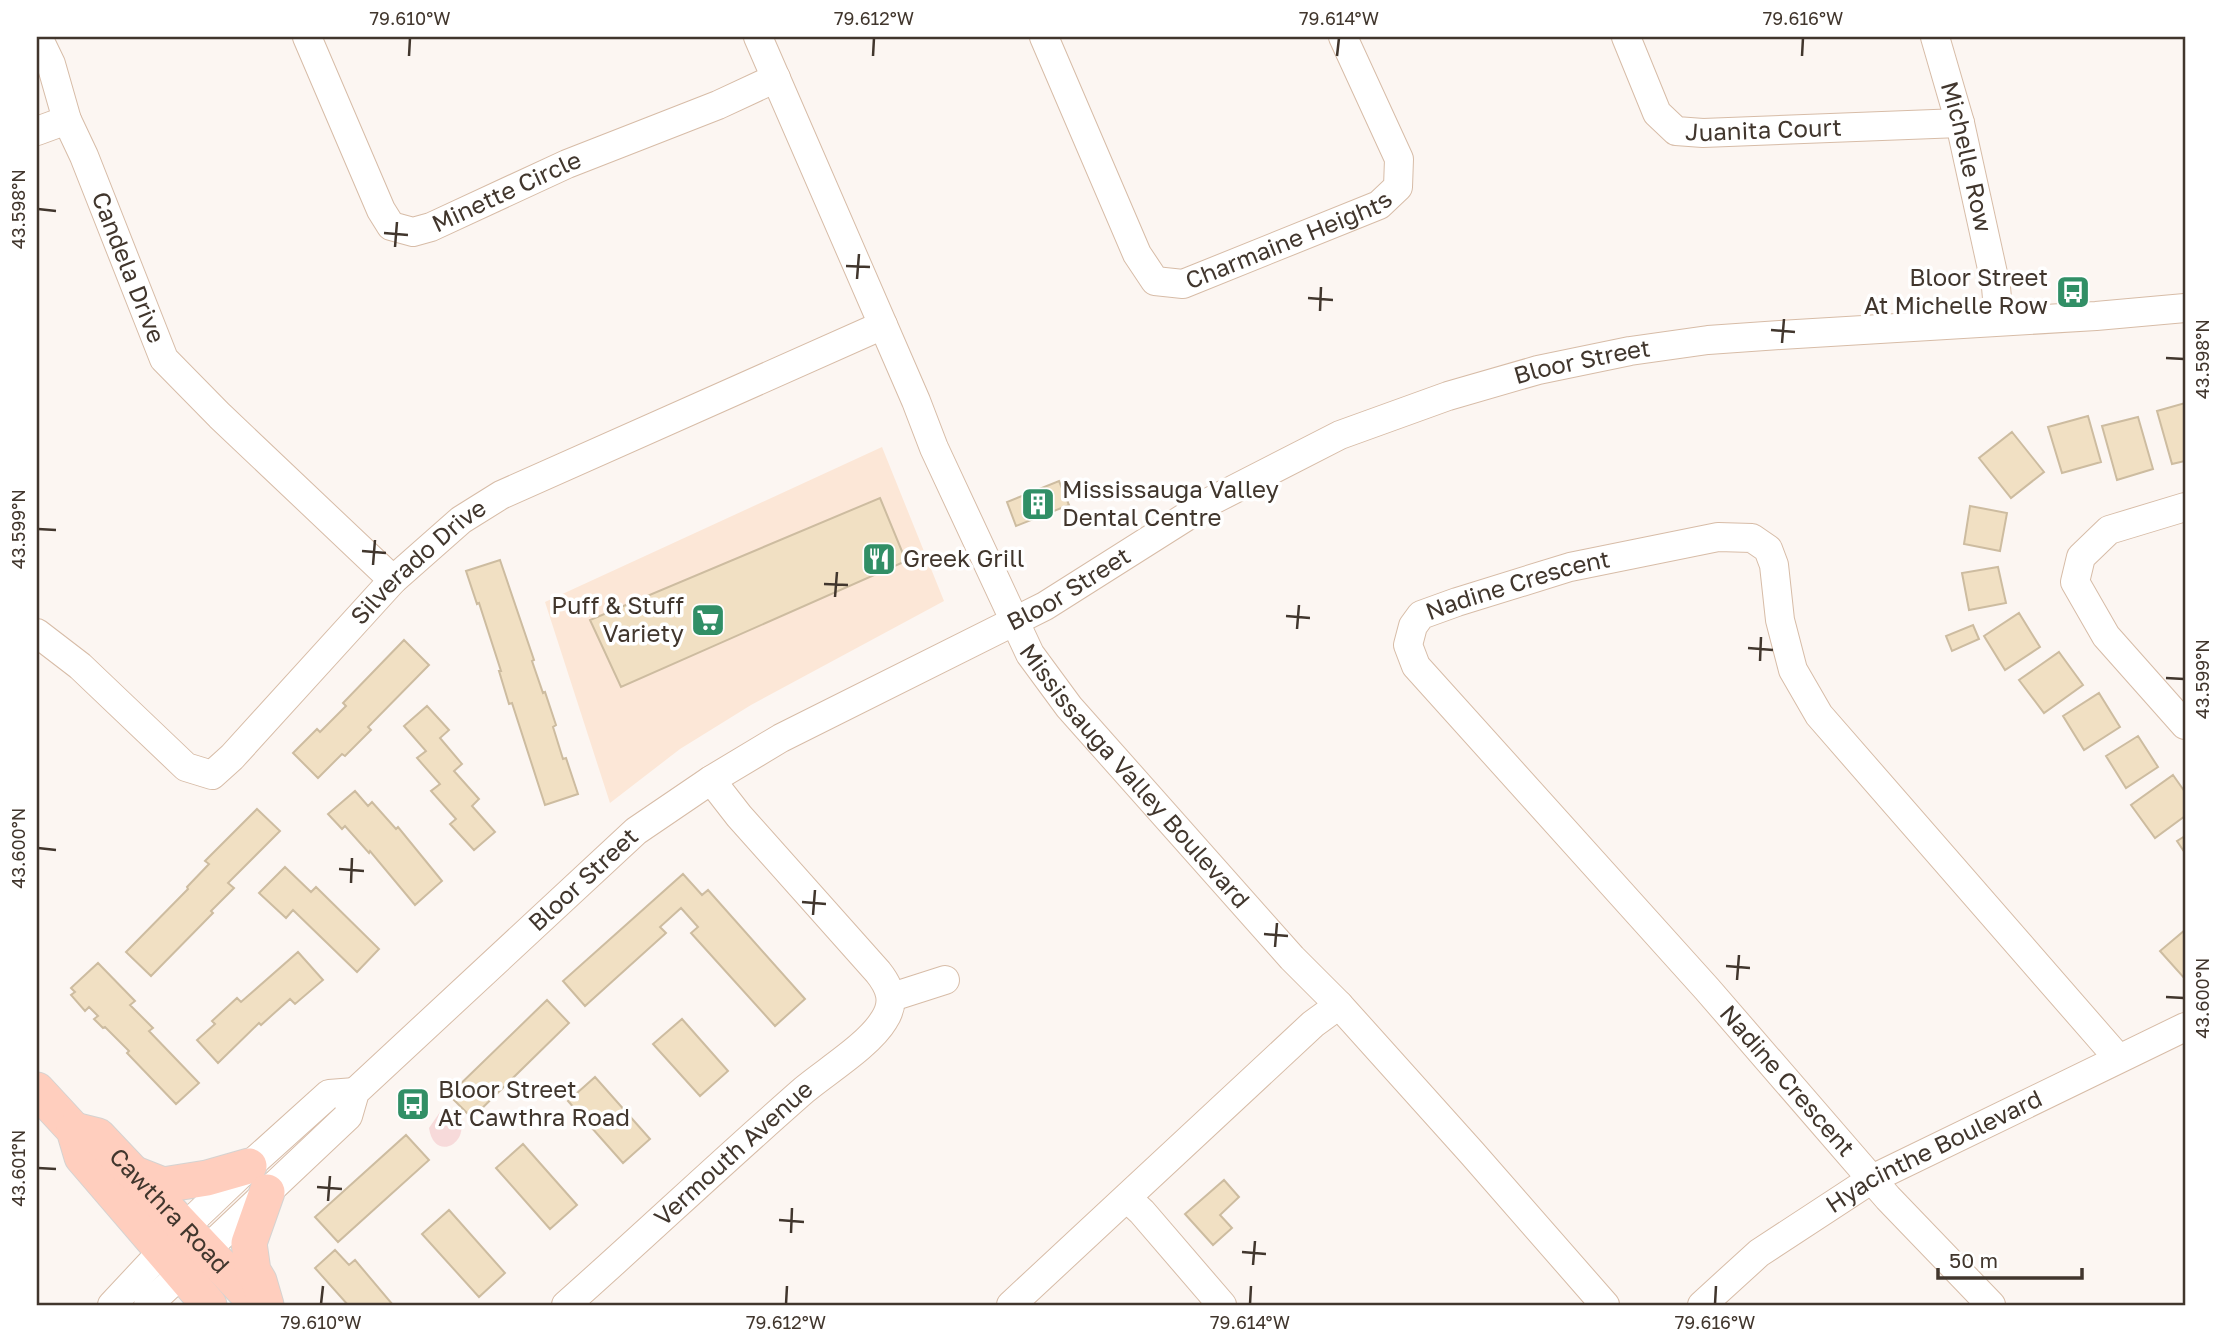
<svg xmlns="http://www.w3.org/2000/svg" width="2222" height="1342" viewBox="0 0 2222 1342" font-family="'Golos Text',sans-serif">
	<rect width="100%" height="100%" fill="#fcf6f2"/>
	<!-- built -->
	<path fill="#fce7d7" d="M882,447L944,601L751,705L680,749L610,803L545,602Z"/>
	<!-- green -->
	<path fill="#f7dada" d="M448,1109L456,1113C476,1139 435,1166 429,1128L440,1112Z"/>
	<!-- building -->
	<path fill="#f1e0c3" stroke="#cdbca0" stroke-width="2" d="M2185,403V461L2172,464L2157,411Z
		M2088,416L2101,462L2062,473L2048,427Z
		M2138,417L2153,469L2117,480L2102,426Z
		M2012,432L2044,472L2011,498L1979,458Z
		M1059,481L1069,505L1016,526L1007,502Z
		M880,498L906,561L621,687L590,620Z
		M1970,506L2007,513L2000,551L1964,544Z
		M500,560L534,660L532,661L543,693L545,692L556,725L553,727L563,759L566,758L578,794L545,805L512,703L509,704L499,671H501L479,603L477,604L466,571Z
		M1998,567L2006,603L1969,610L1962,573Z
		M2019,613L2040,647L2005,670L1984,636Z
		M1973,625L1979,639L1952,651L1946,636Z
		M404,640L429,665L368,727L371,730L345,756L342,754L318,778L293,753L317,729L320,732L346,706L343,703Z
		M2059,652L2083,685L2044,713L2019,680Z
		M2099,693L2120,727L2084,750L2063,716Z
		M427,706L449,730L440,738L462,764L454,771L479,799L472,806L495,832L474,850L450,824L456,819L431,791L440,784L417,758L426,751L404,726Z
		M2138,736L2158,767L2126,788L2106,756Z
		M2173,775L2185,792V816L2155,838L2131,805Z
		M355,791L368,806L372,802L396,829L398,827L442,881L415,905L370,851L369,853L345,826L342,829L328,814Z
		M257,809L280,831L228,883L234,888L211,911L213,913L151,976L126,952L188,889L187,887L209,864L205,861Z
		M2185,836V853L2177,841Z
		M285,867L311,892L316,887L379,949L357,972L293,910L286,918L259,893Z
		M683,874L702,895L708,890L805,999L775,1026L691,933L698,927L681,908L660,927L666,933L585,1006L563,981Z
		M2185,930V979L2160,951Z
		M298,952L323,980L295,1004L290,999L261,1025L259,1023L218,1063L197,1040L215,1024L212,1021L237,998L241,1002Z
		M98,963L135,1001L130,1005L153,1028L149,1031L199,1083L176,1104L127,1053L129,1051L105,1027L103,1028L94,1019L98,1016L89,1007L85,1011L71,995L75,992L71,988Z
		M547,1000L569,1023L472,1118L449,1095Z
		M682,1019L728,1071L700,1096L653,1044Z
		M595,1077L650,1139L623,1163L568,1101Z
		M406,1135L429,1160L338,1242L315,1217Z
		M523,1144L577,1205L550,1229L496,1168Z
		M1224,1180L1239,1197L1220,1215L1232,1228L1213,1245L1185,1214Z
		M449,1210L505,1273L479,1297L422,1234Z
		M335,1250L349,1265L355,1260L393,1305H348L315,1268Z"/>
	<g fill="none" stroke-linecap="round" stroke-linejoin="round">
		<!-- minor casing -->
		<g stroke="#d7bca7" stroke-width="30">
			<g id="minor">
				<path id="s1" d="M38,37L51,64L67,120L84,156L164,359L220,416L393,580"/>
				<path id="s2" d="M307,37L381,210L391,226L413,232L431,227L567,164L718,105L776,78"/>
				<path id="s3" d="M758,37L916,401L934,448L1030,654L1069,707L1292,958L1339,1005L1472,1153L1605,1305"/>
				<path id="s4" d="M1044,37L1137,254L1155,281L1183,284L1379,205L1398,187L1399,159L1343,37"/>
				<path id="s5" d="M1626,37L1657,113L1676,131L1703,133L1960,123"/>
				<path id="s6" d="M1935,37L1960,123L1996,287L1999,321"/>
				<path d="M37,131L67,120"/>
				<path d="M2185,507L2109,530L2081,557L2075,582L2106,636L2185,725"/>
				<path id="s7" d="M37,633L80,666L186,767L212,775L232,757L393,580L461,520L501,495L883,325"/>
				<path d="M892,997L945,980"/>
				<path d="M1128,1199L1142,1212L1222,1305"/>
				<path d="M112,1305L184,1228L249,1166L329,1094L355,1092"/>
				<path id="s8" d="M148,1305L348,1116L355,1092L636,831L711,780L781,738L1045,606L1211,501L1340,435L1448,396L1538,370L1630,351L1708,340L1780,335L2096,316L2185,308"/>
				<path id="s9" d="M566,1305C646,1234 724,1160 804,1090C828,1070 869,1045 884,1020C896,1002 890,987 878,972L739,816L711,780"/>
				<path d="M1011,1305L1313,1024L1339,1005"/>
				<path id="s10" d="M1702,1305L1759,1253L1872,1179L2185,1027"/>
				<path id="s11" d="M1991,1305L1888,1198L1707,989L1416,666L1408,645L1413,626L1421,615L1457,602L1570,567L1718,537L1752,538L1768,549L1774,565L1780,620L1793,670L1819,715L2118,1058"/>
			</g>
		</g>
		<!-- major casing -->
		<g stroke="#d5d3d1" stroke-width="37">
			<g id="major">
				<path d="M37,1090L74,1130L82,1157L209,1305"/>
				<path id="s12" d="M74,1130L98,1136L258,1305"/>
				<path d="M135,1174L163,1185L207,1178L249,1166"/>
				<path d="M266,1305L259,1281L253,1271L249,1243L267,1192"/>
			</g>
		</g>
		<!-- minor -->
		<use href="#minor" stroke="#fff" stroke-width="28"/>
		<!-- major -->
		<use href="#major" stroke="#ffcebe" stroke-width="35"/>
	</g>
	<!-- ticks -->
	<path fill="none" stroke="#41362d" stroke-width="2.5" d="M409,56L410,38M873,56L874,38M1337,56L1339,38M1802,56L1803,38M38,209L56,211M384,233L408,235M395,247L397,222M846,266L870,267M857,279L859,254M1308,298L1333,300M1320,311L1321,287M1771,330L1795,332M1782,343L1784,319M2166,358L2184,359M38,529L56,530M362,551L386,553M373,565L375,540M824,584L848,585M835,597L837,572M1286,616L1310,618M1297,629L1299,605M1748,648L1773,650M1760,661L1761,637M2166,678L2184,679M38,848L56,850M339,869L364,871M351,883L352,858M802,902L826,904M813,915L815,890M1264,934L1288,936M1275,947L1277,923M1726,966L1750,968M1737,980L1739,955M2166,997L2184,998M38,1168L56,1169M317,1187L342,1189M328,1201L330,1176M779,1220L804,1222M791,1233L792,1208M1242,1252L1266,1254M1253,1265L1255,1241M321,1304L323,1286M786,1304L787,1286M1250,1304L1251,1286M1715,1304L1716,1286"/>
	<!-- icons -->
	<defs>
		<g id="bus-square" transform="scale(1.75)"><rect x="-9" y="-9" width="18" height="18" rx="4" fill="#318f66" stroke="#fff"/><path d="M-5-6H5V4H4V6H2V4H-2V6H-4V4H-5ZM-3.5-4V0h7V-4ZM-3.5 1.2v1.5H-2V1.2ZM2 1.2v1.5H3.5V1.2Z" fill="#fff"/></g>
		<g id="building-square" transform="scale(1.75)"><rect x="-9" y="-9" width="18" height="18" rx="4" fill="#318f66" stroke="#fff"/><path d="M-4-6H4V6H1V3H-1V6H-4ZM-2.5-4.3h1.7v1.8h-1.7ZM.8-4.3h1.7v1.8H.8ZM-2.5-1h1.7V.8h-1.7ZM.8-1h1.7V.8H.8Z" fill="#fff"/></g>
		<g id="restaurant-square" transform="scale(1.75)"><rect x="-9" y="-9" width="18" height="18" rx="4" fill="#318f66" stroke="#fff"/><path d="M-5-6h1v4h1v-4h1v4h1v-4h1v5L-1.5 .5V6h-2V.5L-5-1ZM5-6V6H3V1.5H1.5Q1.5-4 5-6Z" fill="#fff"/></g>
		<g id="supermarket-square" transform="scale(1.75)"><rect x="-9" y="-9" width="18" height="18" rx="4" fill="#318f66" stroke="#fff"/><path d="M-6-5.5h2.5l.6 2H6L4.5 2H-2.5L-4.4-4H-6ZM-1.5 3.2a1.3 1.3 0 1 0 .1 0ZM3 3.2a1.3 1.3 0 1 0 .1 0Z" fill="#fff"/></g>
	</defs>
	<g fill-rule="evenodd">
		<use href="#bus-square" x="2073" y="292"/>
		<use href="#building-square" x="1038" y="504"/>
		<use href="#restaurant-square" x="879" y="559"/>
		<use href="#supermarket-square" x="708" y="620"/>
		<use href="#bus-square" x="413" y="1104"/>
	</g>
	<g text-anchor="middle" stroke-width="7" stroke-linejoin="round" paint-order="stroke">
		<!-- street labels -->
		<g font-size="24" fill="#41362d" stroke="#fff">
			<text dy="8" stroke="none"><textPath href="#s5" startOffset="196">Juanita Court</textPath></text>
			<text dy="8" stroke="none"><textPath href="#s6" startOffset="124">Michelle Row</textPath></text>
			<text dy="8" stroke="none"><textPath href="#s2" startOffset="332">Minette Circle</textPath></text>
			<text dy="8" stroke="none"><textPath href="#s4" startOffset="411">Charmaine Heights</textPath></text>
			<text dy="8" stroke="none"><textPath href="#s1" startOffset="248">Candela Drive</textPath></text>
			<text dy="8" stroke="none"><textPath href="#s8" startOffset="1746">Bloor Street</textPath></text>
			<text dy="8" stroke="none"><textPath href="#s7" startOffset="525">Silverado Drive</textPath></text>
			<text dy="8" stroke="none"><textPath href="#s11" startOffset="1017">Nadine Crescent</textPath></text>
			<text dy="8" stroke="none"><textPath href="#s8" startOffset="1180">Bloor Street</textPath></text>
			<text dy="8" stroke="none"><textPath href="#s3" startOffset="835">Mississauga Valley Boulevard</textPath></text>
			<text dy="8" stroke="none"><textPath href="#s8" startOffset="612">Bloor Street</textPath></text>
			<text transform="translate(1787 1081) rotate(49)" y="8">Nadine Crescent</text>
			<text dy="8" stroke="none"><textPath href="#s10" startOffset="280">Hyacinthe Boulevard</textPath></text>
			<text dy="8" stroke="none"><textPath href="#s9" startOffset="226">Vermouth Avenue</textPath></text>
			<text dy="8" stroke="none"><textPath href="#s12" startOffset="128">Cawthra Road</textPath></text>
		</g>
		<!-- poi labels -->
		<g font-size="24" fill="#41362d" stroke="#fff" text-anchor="start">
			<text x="2048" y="286" text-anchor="end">Bloor Street<tspan x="2048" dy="28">At Michelle Row</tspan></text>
			<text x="1062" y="498">Mississauga Valley<tspan x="1062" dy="28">Dental Centre</tspan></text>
			<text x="903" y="567">Greek Grill</text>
			<text x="684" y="614" text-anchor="end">Puff &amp; Stuff<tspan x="684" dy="28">Variety</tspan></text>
			<text x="438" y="1098">Bloor Street<tspan x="438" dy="28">At Cawthra Road</tspan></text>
		</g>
	</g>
	<!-- border -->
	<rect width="2222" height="1342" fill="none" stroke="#ffffff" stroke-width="77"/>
	<!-- scale -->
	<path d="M1938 1268v10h144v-10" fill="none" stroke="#41362d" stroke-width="3.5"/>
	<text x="1949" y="1268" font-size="21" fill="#41362d" stroke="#ffffff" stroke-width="5" paint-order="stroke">50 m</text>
	<rect x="38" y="38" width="2146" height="1266" fill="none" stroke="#41362d" stroke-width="2.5"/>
	<g font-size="18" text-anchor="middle" fill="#41362d">
		<text x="410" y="25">79.610°W</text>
		<text x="874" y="25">79.612°W</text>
		<text x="1339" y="25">79.614°W</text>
		<text x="1803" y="25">79.616°W</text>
		<text transform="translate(19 209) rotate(-90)" y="6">43.598°N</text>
		<text transform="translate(2203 359) rotate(-90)" y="6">43.598°N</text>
		<text transform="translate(19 529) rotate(-90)" y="6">43.599°N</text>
		<text transform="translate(2203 679) rotate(-90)" y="6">43.599°N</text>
		<text transform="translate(19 848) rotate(-90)" y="6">43.600°N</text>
		<text transform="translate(2203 998) rotate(-90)" y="6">43.600°N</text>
		<text transform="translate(19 1168) rotate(-90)" y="6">43.601°N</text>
		<text x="321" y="1329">79.610°W</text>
		<text x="786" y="1329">79.612°W</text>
		<text x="1250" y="1329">79.614°W</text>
		<text x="1715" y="1329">79.616°W</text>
	</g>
</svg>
